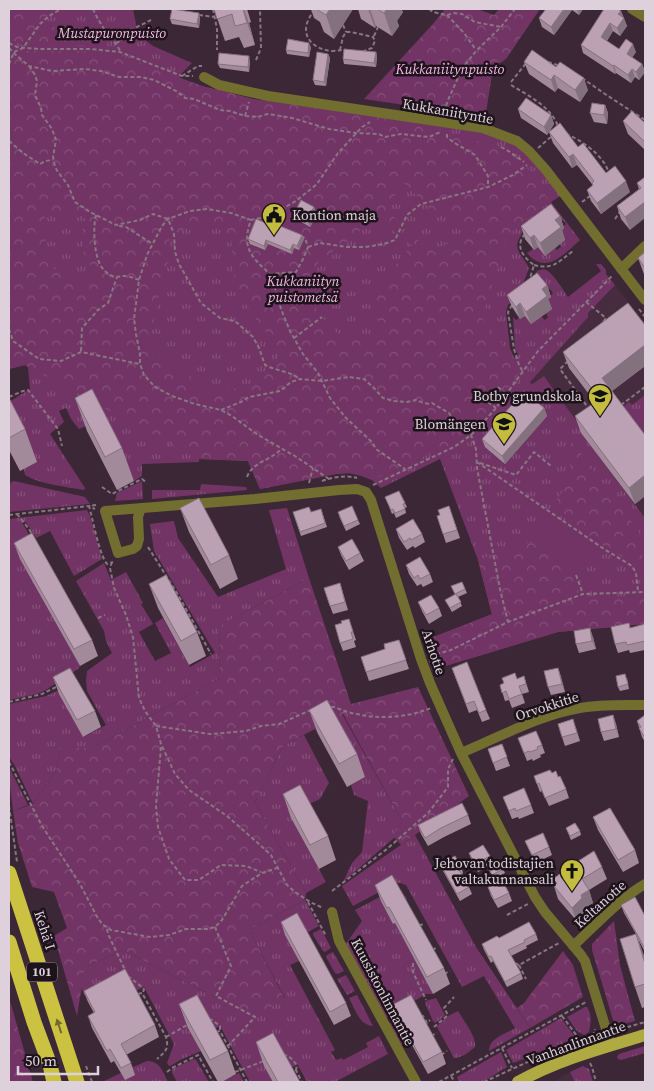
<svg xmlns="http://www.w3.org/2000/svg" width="654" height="1091" viewBox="0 0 654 1091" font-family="'Source Serif 4',serif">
	<defs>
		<pattern id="grass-tufts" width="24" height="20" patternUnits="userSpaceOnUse" patternTransform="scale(1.25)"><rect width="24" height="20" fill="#723464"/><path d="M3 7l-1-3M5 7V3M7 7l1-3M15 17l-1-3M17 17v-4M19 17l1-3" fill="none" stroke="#86507a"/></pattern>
		<pattern id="forest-crowns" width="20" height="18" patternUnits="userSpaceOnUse" patternTransform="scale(1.25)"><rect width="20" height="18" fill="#723464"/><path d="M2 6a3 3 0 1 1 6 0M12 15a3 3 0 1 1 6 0" fill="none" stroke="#86507a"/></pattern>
	</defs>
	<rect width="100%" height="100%" fill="#3c2736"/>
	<!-- built -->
	<path fill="#472c40" d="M615,285L645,323V556L510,398L527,377Z
		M583,1066L589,1069L593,1082H555L564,1075Z"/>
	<!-- grass -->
	<path fill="url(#grass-tufts)" d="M9,9H133L138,34L153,46L192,63L182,73L179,78L202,86L253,99L482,131L515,145L528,154L562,195L551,202L580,240C564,254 546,276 527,253L533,249L534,250L538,247L545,255L555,248L557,250L561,247C557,240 559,229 566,224L563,220L560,222L523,232C510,250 522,253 529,268L520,292L508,305L506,312L510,348L514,358L518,355L515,348L513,317L516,320L519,318L521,319L525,316L531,324L541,316L545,320L548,317L546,313L552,309L546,301L553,293L550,289L546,291L531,281L537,271C540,270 543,268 546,270C553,273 564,291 568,297L601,271L596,264H601L606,270V274L615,285L588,313V317L530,382L546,405L558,396L584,431L581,433L645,518V624L558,632L432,670L423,641L492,614L478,560L440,459L381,488L372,480L362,476L349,473L336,474L260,489L248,461L199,459V462L142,464V476L134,481L104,422L101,419L79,429L71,419L66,408L59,411L64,422L50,434L85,488L84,490C67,487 39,484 25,475L9,402L30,389L28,367L25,365L9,369Z
		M645,395V436L623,407L629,402L632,405Z
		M14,481L85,497L90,504L9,512V488L11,482Z
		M142,481L143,499L115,501L117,493Z
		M201,484L246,487L247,490L152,499V490H200Z
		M287,508L309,578L219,626L220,678L92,748L60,749L56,771L33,804L15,766L9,757V704L46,696L74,683L84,737L106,725L87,691L86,681L87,671L112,653L106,641L104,631L76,581L104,563L111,580L126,572L143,603L141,604L153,624L139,632L155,661L171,653L155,623L163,618L190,667L215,653L154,551L150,524L174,521L178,538L218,597L286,569L269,510Z
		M87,510L90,516L102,559L74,576L50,531L36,538L26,522L22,523C34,540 29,542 21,559L80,666L78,669L44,691L37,694L9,700V519Z
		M342,714L402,821L394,835L395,837L343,882L352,863L362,852L368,801L354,795L351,785L365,777L318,734L315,729Z
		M304,735L329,783L320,799L307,805L291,818L326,882L306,893L255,802L283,746Z
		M9,767L28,805L13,811L9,779Z
		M415,835L476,947L530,1028L489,1051C489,1038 506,1034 515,1028L484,976L462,987L406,885L400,883H396L353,906L342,886Z
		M395,889L401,890L407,899L403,902L393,924L395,923L433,994H426L386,1018L345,945L362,921L355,910Z
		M305,900L319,926L306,933L299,961L290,965L335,1050L331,1052L336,1060L342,1058L343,1060L368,1047L366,1043L379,1036L388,1054L335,1082H307L297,1064L273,1082H250L220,1026L212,1030L188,1028L201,1051L182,1059L172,1065L169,1066L167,1063L174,1044L144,987L135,991L88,1002L81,988L85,967L123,950L214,997L285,998L249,930Z
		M321,929L331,948L325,952L323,951L313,935V933Z
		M333,952L344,971L338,974L335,973L326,957L327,955Z
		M346,975L355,991L347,995L337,979Z
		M357,995L373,1026C359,1025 355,1009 349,998Z
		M436,998L445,1015L440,1020L435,1023L433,1021L425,1003L426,1001Z
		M585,1007H587C592,1015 591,1023 589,1032L584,1035L577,1031L567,1017Z
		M458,1011C463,1020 477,1037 475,1047C469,1052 462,1058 454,1058L437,1027L438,1025L448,1016Z
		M397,1018L410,1041L401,1045L389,1023Z
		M561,1018L576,1038L574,1041L513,1063L506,1050Z
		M645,1046V1053L621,1060L618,1059L617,1057L619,1054Z
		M501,1052L507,1067C498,1071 490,1080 479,1082C473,1084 465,1082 459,1082L457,1077Z
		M194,1059L196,1060L209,1082H177L172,1073V1069Z
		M147,1061C160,1061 163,1072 168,1082H102L121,1073L126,1080L131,1068Z
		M583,1066L589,1069L593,1082H575L570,1072Z
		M239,1073L244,1082H222Z"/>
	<!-- forest -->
	<path fill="url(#forest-crowns)" fill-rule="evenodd" d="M9,9H52L40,26L96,30L97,45L29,47L9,40Z
		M445,9H477L494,15L499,9H540L506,59L493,68L485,119L459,113L364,99L433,24Z
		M9,46L21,51H92L120,55L202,86L253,99L439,125L442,136C474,139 504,145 528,169C537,178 543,192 550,202L508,235L482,318L514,359L520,372L491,410L476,426L454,443L372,480L362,476L350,473L336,474L260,489L248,461L199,459L25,365L9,369V67L12,62L9,59ZM404,183L433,212L457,218L461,233L435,252L410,235L386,208ZM66,209C79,211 83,212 88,225L82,230L84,255L89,264L97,269L99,276L96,277L72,279L57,272L50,264L46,247L44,228L45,217ZM365,222L388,227L412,245L377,288L376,314L384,340H344L322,317L310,299L306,285L319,261L357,235ZM192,225L210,226L231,235C232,248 232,262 234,274C240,303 261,325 278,347V364L248,386L215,392L190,388L191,375L170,364L148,346L159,296L169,256V240L176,233Z
		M571,440L639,532L643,562L629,561L604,546L551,508L565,488L570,472Z
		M531,542L576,575L580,599L645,596V624L558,632L432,670L423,641L492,615L478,560Z
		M309,578L351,704L418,687L469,796L401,845L393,836L402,821L343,714L283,746L255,802L306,893L305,900L249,930L285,999L253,1017L123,950L85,967L77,1016L54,936L67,928L54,892L32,887L18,843L13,811L33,804L56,771L60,748H92L220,678L219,626Z
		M614,921L620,965L635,1021L621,1025L613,1020L592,950V944Z
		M563,951L573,965L583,997L530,1028L517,1008L524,1003Z
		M9,997L33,1082H9Z"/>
	<!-- pitch -->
	<path fill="#723464" d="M544,376L558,396L546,405L531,385Z
		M550,513L604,549L576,575L531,542Z"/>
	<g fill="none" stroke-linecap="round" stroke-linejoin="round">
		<!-- path -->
		<path stroke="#887683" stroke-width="2" stroke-dasharray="4 2.5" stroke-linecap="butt" d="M93,9C97,18 102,26 108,34C112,40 117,44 120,51
			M213,9L217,29V50
			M314,9C312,13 309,18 307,23C302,40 317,50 332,51C337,51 340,50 344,50
			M429,9L433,12L447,15L454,13L462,14L475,22L501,27
			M199,15L214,17
			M447,15L464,33L476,50
			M343,25L346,32
			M374,36L378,27
			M9,43L17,47L38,49H91L120,52L182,76H193
			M116,43L122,40L129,31L151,20
			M9,48L17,56L29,66L52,71L85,69L101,71L119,77H141L154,80L178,92L185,98L194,99L220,110L230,111L245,116L258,117L267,114L275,115L292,118L329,129L356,133L379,134L385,137L401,134L429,137L438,133H442
			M340,50L343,37L346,32H351L373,37L375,41L372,48L364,51
			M256,60L261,48L260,9
			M548,62L560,66
			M9,64L14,52L23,48L40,24L49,16L61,9
			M29,66L35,75L37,81L35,95L41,108L42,115L52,129L56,140L53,157L55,167L58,172L68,185L75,202L90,212L116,225L140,220L153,214L168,219L174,234L175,252L179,264L201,303L220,318L235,321L253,337L259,348L265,365C277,371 289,371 300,379
			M182,76L198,66H202
			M582,78L605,94L645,120
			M511,82L527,62
			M511,85C529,96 550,106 558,126
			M444,112L448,100L462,69L476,51L501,27L515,9
			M245,116L249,102
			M447,134V137L453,142L475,155L488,176V187
			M566,134C580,139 604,156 608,171
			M9,141L23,153L40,164L45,161L53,160
			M501,147L510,152L524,162
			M538,148L552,136
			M582,202L590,196
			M96,215C93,227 94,250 99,262C101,268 106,273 112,276C116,278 120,276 124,276C129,276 134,278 139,280
			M266,217L281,226
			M615,219L621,210
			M251,220L231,213L207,209L190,211L168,219L162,226L147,255L139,280L134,319L136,334L140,354V364L144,375L155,387L172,396L195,404L221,410L232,416L258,435L295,456L329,479
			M119,226L126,227L151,243
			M525,234C514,246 524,258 534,265L530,278
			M301,236L305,238L308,247L303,259L296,272L270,274C251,257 241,247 251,220L266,217L277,212L296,201L317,184L338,153L362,127L370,122
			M308,247L320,243L347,247H365L384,244L395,240L407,215L421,204L488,187L513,175L527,165
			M534,265C553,270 558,262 573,251
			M271,274L281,309L290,331L303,354L318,373L330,398L346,418L372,442L376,449L405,469
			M586,302L606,318L603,322
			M512,305L508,312L514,349L519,365L523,372
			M639,309L645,317
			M9,329L13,341L39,359L61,361L81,352L140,364
			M294,338L322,317
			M81,351L82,328L98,310L108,303L117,277
			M568,361L560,369L589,409
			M498,387L507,394
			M9,397L23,391L28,390L58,429L62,446
			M488,402L496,408
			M621,405L645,387
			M221,410L241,402L249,397L280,391L291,382L300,379L322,381L349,377L364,379L373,387L383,398L394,401L407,402L416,400C421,402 427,405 432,403L449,413L460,430L471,435L476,449L477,468L500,589L508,622
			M477,462L604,549L632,566L636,573L638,591
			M480,463L516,475L534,452L551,466
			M247,477C252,462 272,460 281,449
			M322,481C333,477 345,475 357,478
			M309,483L313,468
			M373,485L454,447L471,435L479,427L496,408L538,351L613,275
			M102,487L112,494L142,479L147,483
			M96,505L89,506C93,520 99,554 107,564L113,562
			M17,514L29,529L32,534
			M9,515L89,506L95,509
			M148,547L177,593L211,654
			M112,562L110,568L114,588L126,615L133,637L139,698L145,711L156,726L161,744L175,774L189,790L227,816L259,844L271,855L287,885L295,892L310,902L323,908
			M576,575L583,594
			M98,618L105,615
			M430,656L451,650L508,622L583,594L645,592
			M9,702L42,694L58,686
			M331,707H334C342,710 349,713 357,714C381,720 408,717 431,708
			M156,726L210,734L223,733L246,731L261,726L279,724L311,710
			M161,747L156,806L158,827L169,859L185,880H199L221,865L246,866L261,872
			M9,762L42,826L80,884L96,915L102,924L111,930L150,937L169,935L186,929H207L215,927L222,920L242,886L262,873L277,868
			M9,806L17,862
			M332,891L387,849L429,812L448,787V769L453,759
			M308,902L326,936
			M507,915L528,904
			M419,926L423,924
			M215,927L231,966L216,996L255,1017L228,1046
			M107,929L108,934L125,970
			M432,950L436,948
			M413,963V972L426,1000
			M515,963L519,965L559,943
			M519,965L526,979
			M444,974L450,971
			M128,976L143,988L144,990L142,993
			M138,994L142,993L166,1037C169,1049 166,1051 157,1059
			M562,1016L580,1040
			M421,1017L423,1016L427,1023L430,1020
			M209,1019L212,1020L220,1026V1031
			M434,1027L448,1015L444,1008L454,997
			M621,1029L645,1022
			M216,1032L220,1031L247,1082
			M431,1036L437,1033
			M593,1036L595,1029
			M166,1037L189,1024
			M576,1043L598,1035
			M502,1048L512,1068
			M283,1055C290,1055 293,1061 297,1065L296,1070
			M441,1055L447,1051
			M590,1063L592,1067L596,1082
			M86,1066L92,1082
			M295,1070H296L302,1082
			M167,1072L172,1068L198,1055L213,1082
			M235,1072L264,1061
			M451,1076L455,1082
			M439,1082L586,1002
			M484,1082L512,1069L539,1057"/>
		<!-- minor -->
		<path stroke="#716e30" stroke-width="10" d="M632,9L645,17
			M204,77L219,85L268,96L483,128L517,141L529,151L546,170L645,300
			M621,269L645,246
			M141,508L138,517L139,539L137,546L133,549L118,553L105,511L255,499L339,490L357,489L366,492L371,500L421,659L430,683L461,753L535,897L545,912L581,955L585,961L611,1045
			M461,753C497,738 542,714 580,708C601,704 624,705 645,705
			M332,912L339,941L416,1082
			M573,946C596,925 618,900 645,884"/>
		<!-- major -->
		<path stroke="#b0aa42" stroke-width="12" d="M518,1082C557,1060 602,1048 645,1035"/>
		<!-- highway -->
		<path stroke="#cac240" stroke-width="15" d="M9,873L77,1082
			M9,942L34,1022L50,1065L54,1082"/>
	</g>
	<!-- wall -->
	<path fill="#a28a9b" d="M214,9H247L251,22L249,23L255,45L244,48L239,37L225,41Z
		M311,9H353L334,39L324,32L320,22L314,18Z
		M358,9H401L403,12L397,21L399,26L392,36L376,26L375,28L361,19Z
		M546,9H583L579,15L572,10L554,35L542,27L539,18Z
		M621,11L627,26L620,36L613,31L607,41L619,49L636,52L632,57L642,64L645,72L639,80L635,77L631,83L616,73L615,74L583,53L581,45Z
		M200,17L199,28L172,24L170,19Z
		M311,47L309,57L287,54L286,50Z
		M376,52L377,56L376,67L344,64L343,59Z
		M328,54L330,58L326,86L315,85L313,80Z
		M250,61L249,72L220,68L218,64Z
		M524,62L588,90L580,102L558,88L555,92L529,74Z
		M605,105L608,113L607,124L594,122L590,113Z
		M518,109L551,115L554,124L549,132L578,147L606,173L630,192L601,214L591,201L587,190L593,186L592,184L577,165L572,168L553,143L549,132L547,135L521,118Z
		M623,121L645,123V150L628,134Z
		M645,177L630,230L621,219L617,206L639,189L637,183Z
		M314,207L317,215L310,227L298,220L295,212Z
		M560,216L564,228L562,230L565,240L545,256L538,247L534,250L525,239L521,226Z
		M279,228L302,235L304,239L299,250L294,248L292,254L268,244L265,250L250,244L248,239Z
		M645,252V277L638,258Z
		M547,285L551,297L548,299L552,309L531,324L525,316L520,319L512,307L507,295Z
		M563,352L645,366L612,391L645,435V496L635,504L581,433L575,416L595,402L569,368Z
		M9,398L25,429L37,462L20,471L9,450Z
		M75,398L122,448L134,481L117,490L87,431Z
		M544,408L547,416L505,464L485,447L482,439Z
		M385,497L405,503L407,507L405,508L406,513L396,518L394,513L392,514Z
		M449,506L460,538L446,543L437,516L440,515Z
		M180,508L229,555L238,579L220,589L189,532Z
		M321,509L327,527L301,536L293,512H311Z
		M339,516L358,520L360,524L346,531Z
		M396,529L422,534L425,542L415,548L413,546L407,550L399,538Z
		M14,543L92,640L98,656L80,666L20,559Z
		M338,547L360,553L364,561L349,570L341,555Z
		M406,565L430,574L433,582L423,587L421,584L417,586L409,574Z
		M462,582L467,593L458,597L462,606L452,612L445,600L455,594Z
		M340,583L348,610L333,614L330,606Z
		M149,584L197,632L206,656L189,665L158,608Z
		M418,602L439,608L442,616L429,624L422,611Z
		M349,619L356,640L354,641L356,647L343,651L340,643L342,623Z
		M645,624V650L630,653L629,650L618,653L615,644L631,628Z
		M593,637L596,649L579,653L576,644Z
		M399,640L409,669L369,681L361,657L385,649Z
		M452,668L486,710L490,719L482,722L477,710L469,713Z
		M558,668L565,692L551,695L548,687Z
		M524,676L529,692L522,694L525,703L512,708L509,700L505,701L500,685Z
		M53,677L95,711L101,727L83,737L59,694Z
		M627,678L629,689L620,691L618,687Z
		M309,710L357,754L365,777L347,787L318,734Z
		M613,715L616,724L619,737L604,741L601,732Z
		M645,715V742L642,737L637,721Z
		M576,728L580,741L565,746L562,737Z
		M518,738L542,745L545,753L540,755L541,757L533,761L532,759L527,761Z
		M502,744L510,766L496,771L488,749Z
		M552,773L558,777L566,789L569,798L549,806L542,791L540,792L534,776Z
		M283,794L328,836L336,860L319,869L291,818Z
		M503,797L531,805L534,813L519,819L518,817L512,819Z
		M468,815L471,824L444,837L428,846L421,834L418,825Z
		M593,817L635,850L639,863L623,872L598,830Z
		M566,828L580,831L581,835L571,840Z
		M525,841L549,847L552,855L535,863Z
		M469,853L490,856L492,864L503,869L505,873L494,879L488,867L478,872L472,861Z
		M440,864L461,866L463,873L462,874L469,887L472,894L460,901L443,871Z
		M602,867L607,879L589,890L593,903L586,907L587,910L576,920L558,899L554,886L556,885L553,879Z
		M375,885L444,968L450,984L433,994L395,923L393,924L381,901Z
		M488,887L509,893L512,901L498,908L491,896Z
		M621,905L645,916V952L638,939L645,959V1007L642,1008L635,987L636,934L624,913Z
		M281,922L346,1003L351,1016L334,1025L285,935Z
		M536,934L538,940L526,946L527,948L511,956L521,973L523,979L507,987L493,961L491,963L484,950L482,944L499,938Z
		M84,991L155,1025L159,1037L126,1055L131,1063L135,1075L125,1080L114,1061L111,1063L92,1028L88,1016L94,1013L88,1002Z
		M179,1004L228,1051L236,1074L222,1082H218L188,1028Z
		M392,1005L442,1052L446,1064L428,1074L397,1018Z
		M256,1042L300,1082H273L264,1066Z"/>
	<!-- shaded-wall -->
	<path fill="#84717e" d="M243,9H244L249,23L255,45L247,23Z
		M330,9H353L334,39L326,15Z
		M368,9H370L376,26L375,28Z
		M387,9H401L403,12L397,21L399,26L392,36L384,13Z
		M564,9H571L572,10L554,35L551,27Z
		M577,9H583L579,15Z
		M621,11L627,26L620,36L617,28L618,14Z
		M199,13L200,17L199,28L197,24Z
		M610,23L613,31L604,45L601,37Z
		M309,43L311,47L309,57L308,53Z
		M633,44L636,52L630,61L627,54Z
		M376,52L377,56L376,67L374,63Z
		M328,54L330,58L326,86L324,82Z
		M249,56L250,61L249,72L248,67Z
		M642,64L645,72L639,80L636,72Z
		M614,65L616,73L615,74L613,66Z
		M632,69L635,77L631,83L628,75Z
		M554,75L558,88L555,92L551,80Z
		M584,78L588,90L580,102L575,90Z
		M605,105L608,113L607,124L604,115Z
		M551,115L554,124L547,135L544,127Z
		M573,154L577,165L572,168L569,157Z
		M626,181L630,192L601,214L597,203Z
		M645,202V218L630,230L625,217Z
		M314,207L317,215L310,227L307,219Z
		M560,216L564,228L562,230L565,240L545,256L540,243L555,220Z
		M302,235L304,239L299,250L297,246Z
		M534,235L538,247L534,250L530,238Z
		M266,240L268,244L265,250L264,246Z
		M293,244L294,248L292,254L290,250Z
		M547,285L551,297L548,299L552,309L531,324L526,312L542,289Z
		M520,303L525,316L520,319L516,307Z
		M645,345V366L608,394L602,378Z
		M544,408L547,416L505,464L502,456Z
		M645,475V496L635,504L629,488Z
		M590,628L593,637L596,649L592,641Z
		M558,668L561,676L565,692L562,684Z
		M613,715L616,724L619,737L616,729Z
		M589,890L593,903L586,907L587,910L576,920L572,908L581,895Z
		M636,934L645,959V964Z"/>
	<!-- building -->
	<path fill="#bca1b4" stroke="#84717e" d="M172,9L199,13L197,24L170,19Z
		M214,9H243L247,23L235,26L232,14L217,19Z
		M316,9H330L326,15Z
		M377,9H387L384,13Z
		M546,9H564L551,27L539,18Z
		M604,9H618L621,11L618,14L624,18L617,28L610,23L601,37L619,49L626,39L633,44L627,54L642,64L636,72L632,69L628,75L614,65L613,66L581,45Z
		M288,39L309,43L308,53L286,50Z
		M344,49L376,52L374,63L343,59Z
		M532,50L556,67L560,62L584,78L575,90L554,75L551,80L524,62Z
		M317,52L328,54L324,82L313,80Z
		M219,53L249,56L248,67L218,64Z
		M526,98L551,115L544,127L518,109Z
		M592,103L605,105L604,115L590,113Z
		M632,111L645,123V142L623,121Z
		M560,123L578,147L583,143L606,173L615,166L626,181L597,203L587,190L593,185L592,183L594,181L573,154L569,157L549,132Z
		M645,177V202L625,217L617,206L641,188L637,183Z
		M301,200L314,207L307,219L295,212Z
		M551,204L560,216L555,220L561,227L540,243L534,235L530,238L521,226Z
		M256,219L279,228L280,226L302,235L297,246L293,244L290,250L266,240L264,246L248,239Z
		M645,252V268L638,258Z
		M537,273L547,285L542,289L547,296L526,312L520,303L516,307L507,295Z
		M628,303L645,325V345L602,378L645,435V475L629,488L575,416L600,399L563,352Z
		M92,389L122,448L105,457L75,398Z
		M524,391L544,408L502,456L482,439Z
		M9,398L25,429L9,438Z
		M399,491L405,503L403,504L405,509L395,513L393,509L391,510L385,497Z
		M199,498L229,555L211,565L180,508Z
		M352,506L358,520L344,526L338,512Z
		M449,506L457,530L443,534L437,516L440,515L438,510Z
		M309,507L311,512L321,509L325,523L300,532L293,512Z
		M413,519L422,534L411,540L410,538L404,542L396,529Z
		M32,533L92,640L74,649L14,543Z
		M352,539L360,553L346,561L338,547Z
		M420,557L430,574L420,579L418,575L414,578L406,565Z
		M166,575L197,632L181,641L149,584Z
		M462,582L465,589L455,594L451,586Z
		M340,583L345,602L330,606L324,588Z
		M456,594L461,602L450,608L445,600Z
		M431,595L439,608L426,615L418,602Z
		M349,619L353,632H351L353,639L340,643L335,625L342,623L341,621Z
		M629,623L630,628L645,624V641L627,645L626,642L615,644L611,627Z
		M590,628L592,641L576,644L574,631Z
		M399,640L406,660L366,672L361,657L385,649L384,644Z
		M467,662L486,710L479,713L474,701L466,704L452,668Z
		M70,668L95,711L77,720L53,677Z
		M558,668L562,684L548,687L544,671Z
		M515,673L517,679L524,676L526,684L519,686L522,694L509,699L506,691L502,693L500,685L504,683L502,678Z
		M625,674L628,684L618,687L616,676Z
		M327,700L357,754L339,764L309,710Z
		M613,715L616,729L601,732L598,719Z
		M645,715V738L639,728L641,727L637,721Z
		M573,719L577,733L562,737L558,724Z
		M536,731L542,745L537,747L538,749L530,752L529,751L524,753L518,738Z
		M502,744L507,757L493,763L488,749Z
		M550,770L552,773L556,771L558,777L560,776L566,789L545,798L539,783L537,784L534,776Z
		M300,785L328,836L310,845L283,794Z
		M524,788L531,805L516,811L515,808L509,811L503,797Z
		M462,803L468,815L441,828L425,838L418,825Z
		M610,808L635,850L618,860L593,817Z
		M575,823L580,831L570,836L566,828Z
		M543,833L549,847L532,855L525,841Z
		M483,845L490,856L475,864L469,853Z
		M594,851L602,867L582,879L589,890L581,895L582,898L572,908L554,886L557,883L553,879L572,865Z
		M455,856L461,866L458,868L469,887L457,894L440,864Z
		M498,861L503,869L492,875L488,867Z
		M392,875L444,968L427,977L389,907L387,908L375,885Z
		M502,880L509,893L494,900L488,887Z
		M635,897L645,916V947H644L621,905Z
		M297,913L346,1003L330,1012L281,922Z
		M529,922L536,934L524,940L525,942L508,950L521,973L505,982L491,956L489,957L482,944L497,936L499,938Z
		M636,934L645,964V984L635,987L620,939Z
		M125,969L155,1025L121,1044L131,1063L121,1068L110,1049L107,1051L88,1016L95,1012L84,991Z
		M197,995L228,1051L210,1060L179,1004Z
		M411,995L442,1052L423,1062L392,1005Z
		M273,1033L300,1082H278L256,1042Z"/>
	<!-- one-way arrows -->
	<defs><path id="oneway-solid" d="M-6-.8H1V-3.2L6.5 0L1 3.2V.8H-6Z" transform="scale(1.25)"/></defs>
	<use fill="#746a2d" href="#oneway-solid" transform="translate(59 1026) rotate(-108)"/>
	<!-- icons -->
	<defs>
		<g id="civic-pin" transform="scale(1.25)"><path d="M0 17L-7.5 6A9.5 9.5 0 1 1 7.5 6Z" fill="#c4bc3e" stroke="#1d131a"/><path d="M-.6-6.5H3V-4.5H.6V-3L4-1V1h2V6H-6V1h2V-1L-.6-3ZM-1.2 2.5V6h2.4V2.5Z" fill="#111"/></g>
		<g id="school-pin" transform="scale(1.25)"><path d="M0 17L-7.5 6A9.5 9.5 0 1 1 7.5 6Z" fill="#c4bc3e" stroke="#1d131a"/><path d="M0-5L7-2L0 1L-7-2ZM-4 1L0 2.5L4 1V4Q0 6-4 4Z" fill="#111"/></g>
		<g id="church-pin" transform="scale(1.25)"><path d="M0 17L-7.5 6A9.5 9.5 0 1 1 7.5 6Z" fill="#c4bc3e" stroke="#1d131a"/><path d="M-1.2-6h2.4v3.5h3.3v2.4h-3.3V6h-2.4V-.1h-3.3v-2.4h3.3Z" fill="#111"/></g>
	</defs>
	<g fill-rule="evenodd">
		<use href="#civic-pin" x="274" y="215"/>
		<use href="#school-pin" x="600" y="396"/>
		<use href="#school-pin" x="504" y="424"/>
		<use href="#church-pin" x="572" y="871"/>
	</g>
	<g text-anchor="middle" stroke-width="5" stroke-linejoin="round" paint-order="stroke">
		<!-- shield labels -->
		<rect fill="#1d131a" stroke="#a598a1" stroke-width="1" x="27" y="962.5" width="30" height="19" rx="4"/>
		<g font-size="12" font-weight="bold" fill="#dfd1db">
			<text x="42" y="976">101</text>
		</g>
		<!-- park labels -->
		<g font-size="14" font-style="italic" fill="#f8bae7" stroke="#1d131a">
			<text x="112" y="38">Mustapuronpuisto</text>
			<text x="450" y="74">Kukkaniitynpuisto</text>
			<text x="303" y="286">Kukkaniityn<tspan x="303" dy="16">puistometsä</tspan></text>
		</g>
		<!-- street labels -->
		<g font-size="14" fill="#dfd1db" stroke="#1d131a">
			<text transform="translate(448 111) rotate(10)" y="5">Kukkaniityntie</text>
			<text transform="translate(434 652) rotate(71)" y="5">Arhotie</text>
			<text transform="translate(547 706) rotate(-18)" y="5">Orvokkitie</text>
			<text transform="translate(600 904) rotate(-42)" y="5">Keltanotie</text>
			<text transform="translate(45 930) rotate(72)" y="5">Kehä I</text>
			<text transform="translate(383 992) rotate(62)" y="5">Kuusistonlinnantie</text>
			<text transform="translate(576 1043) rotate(-20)" y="5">Vanhanlinnantie</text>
		</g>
		<!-- poi labels -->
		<g font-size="14" fill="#dfd1db" stroke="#1d131a" text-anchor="end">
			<text x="292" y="220" text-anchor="start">Kontion maja</text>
			<text x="582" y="401">Botby grundskola</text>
			<text x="486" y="429">Blomängen</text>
			<text x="554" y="868">Jehovan todistajien<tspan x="554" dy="16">valtakunnansali</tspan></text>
		</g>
	</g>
	<!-- border -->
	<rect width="654" height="1091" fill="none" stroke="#dfd1db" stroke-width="20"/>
	<!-- scale -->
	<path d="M18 1066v8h80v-8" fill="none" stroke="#dfd1db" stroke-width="2.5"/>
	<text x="25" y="1066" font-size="15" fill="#dfd1db" stroke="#1d131a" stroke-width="4" paint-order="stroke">50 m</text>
</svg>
